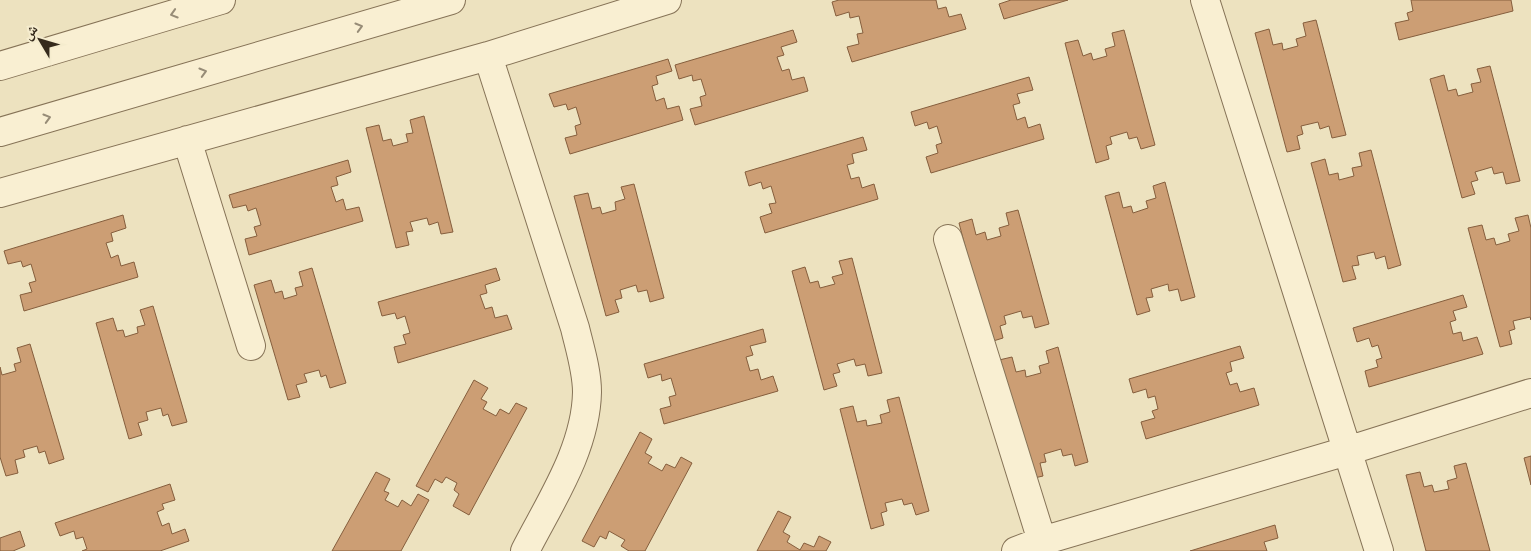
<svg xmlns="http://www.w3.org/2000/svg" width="1531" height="551" viewBox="0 0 1531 551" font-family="Georgia,'Noto Naskh Arabic',serif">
	<rect width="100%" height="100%" fill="#ede2bf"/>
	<!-- building -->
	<path fill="#cc9e74" stroke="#855e3d" d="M839,0H936L938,9L946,7L949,17L961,14L966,29L852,62L847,47L859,44L857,34L863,33L859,16L850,18L849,12L836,16L832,2Z
		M1011,0H1068L1004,19L999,4Z
		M1411,0H1511L1513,11L1399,40L1395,23L1409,20L1407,13L1413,11Z
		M1316,20L1346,135L1332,138L1329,126L1320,129L1318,122L1301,126L1303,134L1297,136L1300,149L1287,152L1255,33L1269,29L1273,45L1282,43L1283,50L1298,46L1296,39L1306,36L1303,23Z
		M793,30L797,42L781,47L784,55L777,57L782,71L789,69L792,80L804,77L808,91L695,125L690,109L702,106L700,97L706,95L701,79L693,81L692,75L679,79L675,65Z
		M1124,30L1155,145L1141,149L1137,137L1129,139L1127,132L1110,137L1112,144L1106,146L1109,159L1096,163L1065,43L1078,40L1083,56L1091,53L1093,60L1107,56L1105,49L1115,46L1112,33Z
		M668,59L672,71L656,76L658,84L652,86L656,101L664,98L667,109L679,106L683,120L570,154L565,138L577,135L575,126L581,124L576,107L568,110L566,104L554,107L549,94Z
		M1490,66L1520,181L1506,184L1503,172L1494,174L1492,167L1475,172L1478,180L1471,182L1475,194L1462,198L1430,79L1444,75L1448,91L1456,89L1458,96L1473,92L1471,84L1481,82L1477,69Z
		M1029,77L1033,90L1017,94L1020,103L1013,105L1017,120L1025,117L1028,128L1040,124L1044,139L931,173L926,157L938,153L936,145L942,143L937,126L929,129L927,122L915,126L911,112Z
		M424,116L453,232L441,234L438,222L429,225L427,218L410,222L413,231L406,232L409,245L396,248L366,128L379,125L383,141L391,139L393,146L408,142L406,134L413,133L410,120Z
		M863,137L867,150L852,154L854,163L847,165L851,179L859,177L862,188L874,184L878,199L765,233L760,217L772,213L769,204L776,203L771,186L763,189L761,182L749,186L745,172Z
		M1371,150L1401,265L1388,269L1385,256L1376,259L1374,252L1357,256L1359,265L1352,266L1356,279L1343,282L1311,163L1325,159L1329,175L1338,173L1339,180L1354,176L1352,168L1362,166L1359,153Z
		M348,160L351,172L336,177L338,185L331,187L336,202L343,199L346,210L359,207L363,221L249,255L245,239L257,236L254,227L261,225L256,208L248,211L246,205L233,208L229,195Z
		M1165,182L1195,297L1181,301L1178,289L1169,291L1168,284L1151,289L1153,297L1146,298L1150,311L1137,315L1105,196L1119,192L1123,208L1131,206L1133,213L1148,208L1146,201L1156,198L1153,186Z
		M634,184L664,298L650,302L647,290L638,292L636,285L620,290L622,298L615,300L619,312L606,316L574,196L588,193L592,209L600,207L602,214L616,210L615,202L625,199L621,187Z
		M1018,210L1049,324L1035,328L1032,316L1023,318L1021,311L1004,316L1006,324L1000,326L1003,338L990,342L959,223L972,219L976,235L985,232L987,240L1001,236L999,228L1009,225L1006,213Z
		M123,215L126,228L111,233L113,241L106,243L111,258L118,255L121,266L134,262L138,277L24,311L20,295L32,292L29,283L36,281L31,264L23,267L21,261L8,264L4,251Z
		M1528,215L1531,228V320L1530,317L1513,321L1515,329L1509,331L1512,344L1500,347L1468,228L1482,225L1486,240L1494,238L1496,245L1510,241L1508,234L1519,231L1515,218Z
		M852,258L882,373L868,376L865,364L856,366L854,359L837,364L840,372L833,374L837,386L824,390L792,271L805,267L810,283L818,281L820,288L835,284L832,277L843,274L839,261Z
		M312,268L346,383L330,388L326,375L321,377L319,370L304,374L307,382L296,385L300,397L288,400L254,285L271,280L275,293L282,291L284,299L297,295L295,288L303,286L299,272Z
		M496,268L500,280L485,285L487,293L480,295L485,309L492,307L495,318L507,315L512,329L398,363L394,347L406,344L403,335L410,333L405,316L397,319L395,313L382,316L378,302Z
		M1463,295L1467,307L1453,311L1456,320L1450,322L1453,334L1461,332L1463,341L1477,337L1483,354L1369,387L1365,371L1378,367L1376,360L1382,358L1378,345L1372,347L1369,338L1357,342L1353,328Z
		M153,306L187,422L172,426L168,414L163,416L161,408L146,412L148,420L138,423L142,435L129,439L96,323L113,318L117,331L123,330L125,337L138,333L137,327L145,325L140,310Z
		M763,329L766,342L750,346L753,355L746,357L750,371L758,369L761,380L773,376L778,391L664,424L660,409L671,406L669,397L676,395L671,378L662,381L661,374L648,378L644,364Z
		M30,344L64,459L49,464L45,451L39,453L37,446L23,450L25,457L15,460L18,473L6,476L0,457V367L2,375L16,371L14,364L21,362L17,348Z
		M1240,346L1244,358L1230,362L1232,371L1226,373L1230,385L1237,383L1240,392L1254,388L1259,405L1146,439L1141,422L1155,418L1152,411L1158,409L1155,396L1148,398L1146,389L1133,393L1129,379Z
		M1058,347L1088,462L1075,466L1072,454L1063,456L1061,449L1044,454L1046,462L1040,463L1043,476L1030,479L999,360L1012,357L1016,372L1025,370L1026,377L1041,373L1039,366L1049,363L1046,351Z
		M474,380L488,388L481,399L487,402L483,409L496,416L500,409L509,414L516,403L527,408L469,515L453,506L459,494L454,490L457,483L446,477L442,483L435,479L428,492L416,486Z
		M899,397L929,511L916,515L912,503L904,505L902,499L885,503L887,511L881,513L884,525L871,529L840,409L853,406L857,422L866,420L867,426L882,423L880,415L890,412L887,400Z
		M640,432L652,439L645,453L652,457L648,463L662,471L666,464L675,468L681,457L692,463L645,551H629L621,546L625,540L609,531L606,539L600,536L594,547L582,541Z
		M1531,456V485L1524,458Z
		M1466,463L1490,551H1426L1406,475L1420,472L1424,487L1432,485L1434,492L1449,489L1447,481L1457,478L1454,466Z
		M376,472L390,479L384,491L389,493L385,500L398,507L402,500L411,506L418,494L429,500L401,551H332Z
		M170,484L175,500L162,504L164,509L157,512L162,526L169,523L172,534L185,529L189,541L160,551H82L87,549L83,537L76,539L74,531L60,536L55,523Z
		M778,511L791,517L783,532L790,536L787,542L800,550L804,543L814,547L819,536L831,542L826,551H757Z
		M1275,525L1278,538L1264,542L1267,551H1190Z
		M20,531L25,546L13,551H0V538Z"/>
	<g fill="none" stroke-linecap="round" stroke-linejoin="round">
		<!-- street casing -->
		<g stroke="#867357" stroke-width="30">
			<path id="street" d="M1205,0L1379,551
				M488,56L575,328C580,349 587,371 587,392C586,449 550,502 525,551
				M0,66L221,0
				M0,132L451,0
				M187,140L251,346
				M0,193L488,56L667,0
				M948,239L1042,541
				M1016,551L1042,541L1347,451L1531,393"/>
		</g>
		<!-- street -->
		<use href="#street" stroke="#f9efd2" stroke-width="28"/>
	</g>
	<!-- one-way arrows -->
	<defs><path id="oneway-chevron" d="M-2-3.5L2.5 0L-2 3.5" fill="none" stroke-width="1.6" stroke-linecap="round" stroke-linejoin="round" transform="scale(1.25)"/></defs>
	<g stroke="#978c77">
		<use href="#oneway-chevron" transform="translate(174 14) rotate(163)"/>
		<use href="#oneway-chevron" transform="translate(359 27) rotate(-16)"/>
		<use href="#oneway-chevron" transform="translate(203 72) rotate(-16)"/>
		<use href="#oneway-chevron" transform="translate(47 118) rotate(-16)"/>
	</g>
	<!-- north arrow -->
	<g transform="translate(40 40) rotate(308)" stroke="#f5ecce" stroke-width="4" paint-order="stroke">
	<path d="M0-4L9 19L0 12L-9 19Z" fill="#352a1c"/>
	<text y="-8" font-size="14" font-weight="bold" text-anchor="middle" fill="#352a1c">ش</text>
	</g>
</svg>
